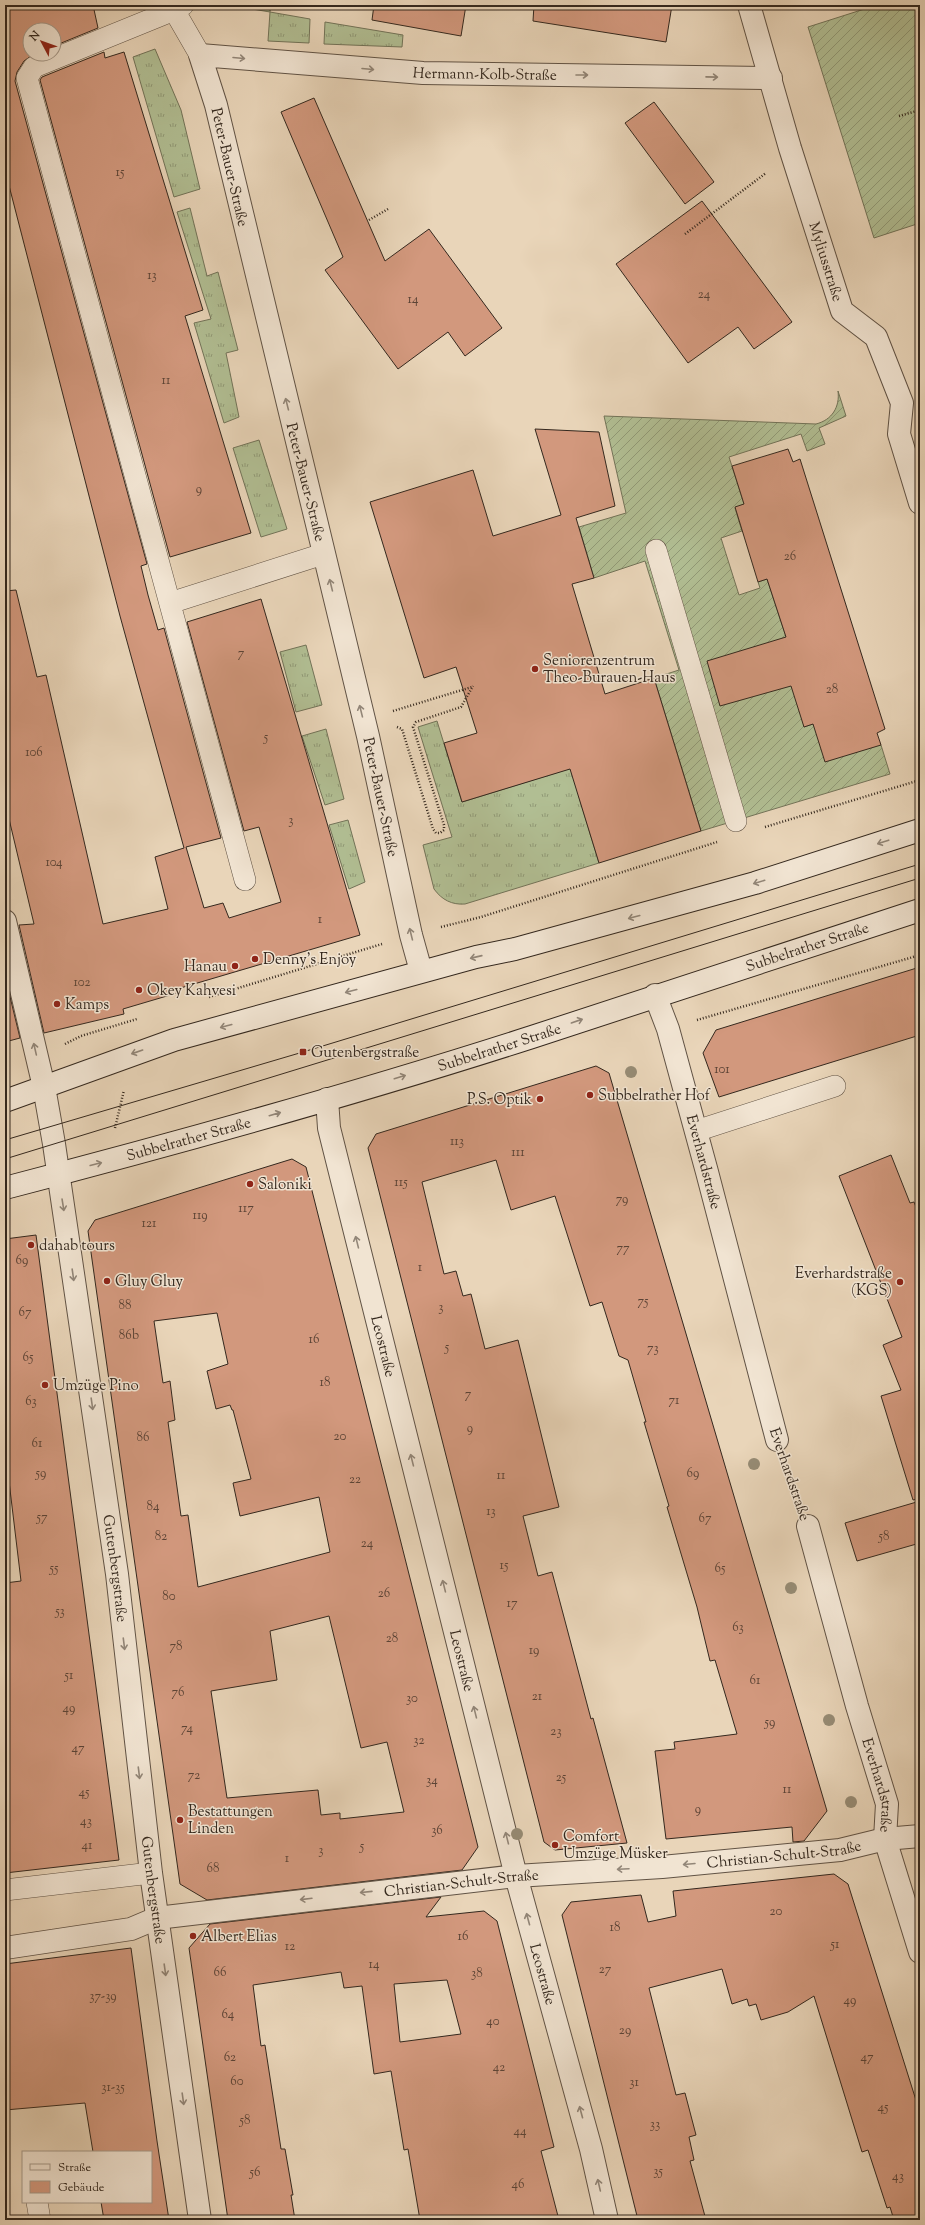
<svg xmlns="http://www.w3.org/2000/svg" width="925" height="2225" viewBox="0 0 925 2225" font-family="'Sorts Mill Goudy',serif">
	<defs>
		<pattern id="grass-tufts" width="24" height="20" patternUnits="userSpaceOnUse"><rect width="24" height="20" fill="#b1be93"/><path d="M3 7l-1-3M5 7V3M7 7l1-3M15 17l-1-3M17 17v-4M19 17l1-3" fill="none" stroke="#919a77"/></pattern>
		<pattern id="garden-furrows" width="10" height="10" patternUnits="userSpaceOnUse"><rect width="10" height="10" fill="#b1be93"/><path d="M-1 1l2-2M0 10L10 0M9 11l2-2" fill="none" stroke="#919a77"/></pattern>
	</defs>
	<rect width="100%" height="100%" fill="#e9d5b9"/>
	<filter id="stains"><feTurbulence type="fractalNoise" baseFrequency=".005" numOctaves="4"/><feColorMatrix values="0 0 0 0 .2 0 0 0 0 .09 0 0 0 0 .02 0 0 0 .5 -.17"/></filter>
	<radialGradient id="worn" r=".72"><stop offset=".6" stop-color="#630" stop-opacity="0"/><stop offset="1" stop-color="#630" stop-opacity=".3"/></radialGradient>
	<!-- grass -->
	<path fill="url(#grass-tufts)" stroke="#727358" d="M270,12L310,19L309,43L268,41Z
		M325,22L403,35L402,47L324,44Z
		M155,49L181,110L200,189L174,197L133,57Z
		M190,208L207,276L218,272L238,350L226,353L239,417L224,423L194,323L211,319L177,212Z
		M259,440L287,529L261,537L233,448Z
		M306,645L322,705L296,712L280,652Z
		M437,721L462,802L594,761L579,797L599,863L465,904C452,905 442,900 434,889L423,845L452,837L418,727Z
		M326,729L344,799L325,805L302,736Z
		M348,820L365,882L349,889L329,825Z"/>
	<!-- garden -->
	<path fill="url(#garden-furrows)" stroke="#727358" d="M228,5H271L270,12Z
		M877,5H920V223L874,238L808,27Z
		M838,391L846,416L819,428L825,444L807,451L801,434L729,457L744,504L735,508L742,531L721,538L739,595L760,588L758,582L767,579L790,649L804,727L813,724L881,745L890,774L701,831L654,678L679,670L645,561L594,578L579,527L626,513L604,416L816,424C832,420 840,407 838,391Z"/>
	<!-- building -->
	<path fill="#d2987d" stroke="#34281e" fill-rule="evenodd" d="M5,5H93L98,28L54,46V30H30V54H34L24,61L17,72L15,81L147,564L141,566L148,595L158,630L164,628L221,838L186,847L204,908L223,903L229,918L281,902L259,827L244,831L187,622L261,599L360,935L177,989V993L123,1009L124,1014L44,1033L19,925L34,924L5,802V591L16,590L37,677L46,675L103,924L168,909L155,857L184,848L120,616L5,170Z
		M374,5H466L461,36L372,20Z
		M534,5H672L666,42L533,21Z
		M104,52L105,58L124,52L203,310L185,316L251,533L170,557L40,80L42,77Z
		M314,98L385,261L429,229L502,328L465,356L448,332L398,369L325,270L343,257L281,112Z
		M654,102L714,182L685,204L625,123Z
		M702,201L792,322L754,349L738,327L688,363L616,264Z
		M535,429L599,432L615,506L576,518L594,578L572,584L605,694L654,678L701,831L599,863L570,769L462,802L444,743L477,733L456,667L424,678L370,502L473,470L493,536L561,515Z
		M788,449L793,462L800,459L885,729L877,733L881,745L825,762L813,724L804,727L791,686L720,706L707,661L786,637L767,579L758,582L735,507L744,504L732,466Z
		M920,967V1035L719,1097L703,1053L716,1030Z
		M5,976L20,1038L5,1042Z
		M596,1066L609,1073L827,1811L804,1841L793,1842L792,1827L666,1839L655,1751L675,1749L674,1742L737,1734L715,1660L710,1661L697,1607L667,1507L669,1506L644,1422H646L628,1360L619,1356L602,1302L590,1306L555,1196L511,1210L496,1160L422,1182L444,1274L456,1271L463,1296L471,1294L485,1349L518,1340L559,1507L523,1516L538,1576L552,1572L591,1719L593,1718L627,1843L555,1850L544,1842L368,1148L376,1134Z
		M891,1155L910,1203L914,1202L920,1217V1498L913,1500L881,1396L901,1390L883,1345L902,1337L839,1176Z
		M292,1159L306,1167L478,1847L462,1870L207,1900L180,1884L88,1231L95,1220ZM217,1313L228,1364L207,1371L216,1409L230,1405L232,1410H233L251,1479L233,1483L240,1516L319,1497L330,1552L198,1587L188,1515L181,1516L168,1422L175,1420L170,1381L163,1383L154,1321ZM329,1616L361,1748L387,1742L404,1812L340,1819V1813L321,1815L318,1790L227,1798L211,1691L277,1680L270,1631Z
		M36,1235L119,1860L5,1873V1583L21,1581L5,1448V1239Z
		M920,1501V1543L857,1561L845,1523Z
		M834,1874L848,1884L920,2113V2220H894L890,2207L887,2208L868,2150L862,2152L814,1996L788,2012L761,2020L756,2004L749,2006L747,1999L732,2004L722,1969L649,1988L676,2095L685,2093L696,2135L689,2137L694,2160L690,2161L706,2220H638L562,1915L571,1902L641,1895L648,1922L676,1916L673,1891Z
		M441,1897L426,1917L484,1911L497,1921L554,2147L541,2151L559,2220H420L408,2149L404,2150L391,2071L374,2074L362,1986L344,1988L341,1972L253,1985L261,2046L265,2045L281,2149H285L293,2195H291L295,2220H228L189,1948L210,1924ZM447,1980L461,2034L400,2042L394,1984Z
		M131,1948L157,2141L169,2220H104L101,2202H151V2152H93L85,2103L5,2110V1964Z"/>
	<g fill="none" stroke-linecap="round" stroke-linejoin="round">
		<!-- lane casing -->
		<g stroke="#615345" stroke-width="22">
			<path id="lane" d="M183,5L174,10L200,55
				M174,10L34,67L27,78L245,880
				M656,550L736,821
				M170,603L323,554
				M696,1131L835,1086
				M5,1890L151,1873
				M37,2202L40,2220"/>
		</g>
		<!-- street casing -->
		<g stroke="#615345" stroke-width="24">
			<g id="street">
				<path id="s1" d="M749,5L790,148L842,311L876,337L902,403L899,434L920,503"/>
				<path id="s2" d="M5,921L44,1087L54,1144L117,1574L151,1873L200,2220"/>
				<path id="s3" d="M421,971L411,935L368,736L216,105L200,55L423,73L771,78"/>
				<path id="s4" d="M655,995L668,1029L707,1172L777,1440"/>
				<path id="s5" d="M327,1099L329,1128L516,1876L591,2149L607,2220"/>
				<path id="s6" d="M808,1526L857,1706L887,1804L885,1839L920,1952"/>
				<path id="s7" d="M5,1948L131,1929L157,1918L516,1876L662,1867L840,1850L885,1839L920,1836"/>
			</g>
		</g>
		<!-- secondary casing -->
		<g stroke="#34281e" stroke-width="24">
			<g id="secondary">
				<path d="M5,1101L174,1040L476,957L515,949L755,883L920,830"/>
				<path id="s8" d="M5,1188C182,1142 358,1093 532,1037C661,995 790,952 920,910"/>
			</g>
		</g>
		<!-- path -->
		<path stroke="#34281e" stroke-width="2.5" stroke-dasharray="1 2" stroke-linecap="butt" d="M899,116L920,110
			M369,220L388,209
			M685,234L766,173
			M393,711L472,687
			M397,727L402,729L433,829L436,833H440L444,830V825L413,727L416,722L461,707L473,686
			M765,827L920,780
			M441,927L481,917L717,842
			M209,997L382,944
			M697,1020L920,955
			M65,1044L81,1036L137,1019
			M115,1128L124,1090
			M787,1468L798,1499"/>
		<!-- lane -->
		<use href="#lane" stroke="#f1e4d2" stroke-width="21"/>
		<!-- street -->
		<use href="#street" stroke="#f1e4d2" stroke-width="22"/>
		<!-- secondary -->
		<use href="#secondary" stroke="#f1e4d2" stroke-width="22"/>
		<!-- tram -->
		<path stroke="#34281e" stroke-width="1" d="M5,1140L303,1052L920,864
			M5,1159L920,878"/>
	</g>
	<!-- trees -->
	<g fill="#968b74">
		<circle cx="631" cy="1072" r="6"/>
		<circle cx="754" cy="1464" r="6"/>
		<circle cx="791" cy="1588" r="6"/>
		<circle cx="829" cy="1720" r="6"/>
		<circle cx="851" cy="1802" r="6"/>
		<circle cx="517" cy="1834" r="6"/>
	</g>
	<!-- one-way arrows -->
	<defs><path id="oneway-shaft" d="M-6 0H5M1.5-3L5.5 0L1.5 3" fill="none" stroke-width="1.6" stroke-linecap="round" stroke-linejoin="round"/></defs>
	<g stroke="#928678">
		<use href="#oneway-shaft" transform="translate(239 58) rotate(5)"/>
		<use href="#oneway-shaft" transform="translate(368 69) rotate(5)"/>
		<use href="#oneway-shaft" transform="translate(582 75)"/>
		<use href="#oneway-shaft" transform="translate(712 77) rotate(1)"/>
		<use href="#oneway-shaft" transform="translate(287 404) rotate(-104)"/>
		<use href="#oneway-shaft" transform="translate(331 585) rotate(-104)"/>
		<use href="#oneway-shaft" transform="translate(361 711) rotate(-104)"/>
		<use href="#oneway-shaft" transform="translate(883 842) rotate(162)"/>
		<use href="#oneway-shaft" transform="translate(759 882) rotate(163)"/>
		<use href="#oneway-shaft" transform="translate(634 917) rotate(165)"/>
		<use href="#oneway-shaft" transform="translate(411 934) rotate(-104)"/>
		<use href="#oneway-shaft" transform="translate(476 957) rotate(167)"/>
		<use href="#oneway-shaft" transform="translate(351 991) rotate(165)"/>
		<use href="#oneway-shaft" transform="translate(577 1021) rotate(-19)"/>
		<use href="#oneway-shaft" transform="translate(226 1026) rotate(165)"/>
		<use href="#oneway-shaft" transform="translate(35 1049) rotate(-103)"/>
		<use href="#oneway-shaft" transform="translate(137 1052) rotate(161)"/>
		<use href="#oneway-shaft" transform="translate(400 1077) rotate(-17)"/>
		<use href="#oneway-shaft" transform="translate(275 1114) rotate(-16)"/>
		<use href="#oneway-shaft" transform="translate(96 1164) rotate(-14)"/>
		<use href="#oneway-shaft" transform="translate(63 1205) rotate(81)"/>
		<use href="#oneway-shaft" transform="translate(357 1242) rotate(-104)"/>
		<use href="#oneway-shaft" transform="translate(73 1275) rotate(82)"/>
		<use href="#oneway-shaft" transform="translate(92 1404) rotate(82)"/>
		<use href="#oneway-shaft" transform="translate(412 1460) rotate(-104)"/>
		<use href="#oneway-shaft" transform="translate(444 1586) rotate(-104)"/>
		<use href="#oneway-shaft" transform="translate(124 1644) rotate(83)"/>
		<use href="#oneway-shaft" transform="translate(475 1712) rotate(-104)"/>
		<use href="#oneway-shaft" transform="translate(139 1773) rotate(83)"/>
		<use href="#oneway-shaft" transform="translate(507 1838) rotate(-104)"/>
		<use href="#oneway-shaft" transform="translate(689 1864) rotate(175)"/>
		<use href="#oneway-shaft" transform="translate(623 1869) rotate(177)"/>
		<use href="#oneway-shaft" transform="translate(366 1892) rotate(174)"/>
		<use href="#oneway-shaft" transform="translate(306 1899) rotate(173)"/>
		<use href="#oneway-shaft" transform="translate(528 1919) rotate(-105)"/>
		<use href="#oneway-shaft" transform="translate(165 1970) rotate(82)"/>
		<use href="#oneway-shaft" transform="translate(183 2099) rotate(82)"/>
		<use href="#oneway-shaft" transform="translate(581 2112) rotate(-105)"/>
		<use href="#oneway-shaft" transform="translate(599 2185) rotate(-103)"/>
	</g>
	<!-- markers -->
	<g fill="#8f2418" stroke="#f1e4d2" stroke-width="1.5">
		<circle cx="535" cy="669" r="4"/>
		<circle cx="255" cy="959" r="4"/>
		<circle cx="235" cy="966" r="4"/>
		<circle cx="139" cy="990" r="4"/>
		<circle cx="57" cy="1004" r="4"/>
		<rect x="299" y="1048" width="8" height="8" rx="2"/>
		<circle cx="590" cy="1095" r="4"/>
		<circle cx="540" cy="1099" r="4"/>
		<circle cx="250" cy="1184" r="4"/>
		<circle cx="31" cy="1245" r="4"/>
		<circle cx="107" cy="1281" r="4"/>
		<circle cx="900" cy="1282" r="4"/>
		<circle cx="45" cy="1385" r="4"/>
		<circle cx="180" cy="1820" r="4"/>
		<circle cx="555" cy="1845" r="4"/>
		<circle cx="193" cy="1936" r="4"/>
	</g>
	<g text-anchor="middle" stroke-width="3" stroke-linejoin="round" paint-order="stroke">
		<!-- number labels -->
		<g font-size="13" fill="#5c4436">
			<text x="120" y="176">15</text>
			<text x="152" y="279">13</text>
			<text x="704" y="298">24</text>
			<text x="413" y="303">14</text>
			<text x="166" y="384">11</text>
			<text x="199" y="493">9</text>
			<text x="790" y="560">26</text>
			<text x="241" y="657">7</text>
			<text x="832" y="693">28</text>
			<text x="266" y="741">5</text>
			<text x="34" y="756">106</text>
			<text x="291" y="824">3</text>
			<text x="54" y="866">104</text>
			<text x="320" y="923">1</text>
			<text x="82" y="986">102</text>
			<text x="722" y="1073">101</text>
			<text x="457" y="1145">113</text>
			<text x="518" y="1156">111</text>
			<text x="401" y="1186">115</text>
			<text x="622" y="1203">79</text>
			<text x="246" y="1212">117</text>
			<text x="200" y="1219">119</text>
			<text x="149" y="1227">121</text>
			<text x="623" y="1252">77</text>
			<text x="22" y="1264">69</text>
			<text x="420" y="1271">1</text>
			<text x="643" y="1305">75</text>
			<text x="125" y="1309">88</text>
			<text x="441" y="1311">3</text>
			<text x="25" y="1316">67</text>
			<text x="129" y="1339">86b</text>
			<text x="314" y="1343">16</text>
			<text x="447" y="1351">5</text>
			<text x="653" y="1352">73</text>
			<text x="28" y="1361">65</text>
			<text x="325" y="1386">18</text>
			<text x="468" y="1398">7</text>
			<text x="674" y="1404">71</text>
			<text x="31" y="1405">63</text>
			<text x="470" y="1432">9</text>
			<text x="340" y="1440">20</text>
			<text x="143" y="1441">86</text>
			<text x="37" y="1447">61</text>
			<text x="41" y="1477">59</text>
			<text x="693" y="1477">69</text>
			<text x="501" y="1479">11</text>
			<text x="355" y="1483">22</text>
			<text x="153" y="1510">84</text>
			<text x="491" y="1515">13</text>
			<text x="42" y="1521">57</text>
			<text x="705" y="1522">67</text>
			<text x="161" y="1540">82</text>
			<text x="884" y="1540">58</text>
			<text x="367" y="1547">24</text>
			<text x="504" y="1569">15</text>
			<text x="54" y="1572">55</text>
			<text x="720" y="1572">65</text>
			<text x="384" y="1597">26</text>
			<text x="169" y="1600">80</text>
			<text x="512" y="1607">17</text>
			<text x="60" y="1615">53</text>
			<text x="738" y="1631">63</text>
			<text x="392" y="1642">28</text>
			<text x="176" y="1650">78</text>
			<text x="534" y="1654">19</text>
			<text x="69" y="1679">51</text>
			<text x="755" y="1684">61</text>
			<text x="178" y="1696">76</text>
			<text x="537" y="1700">21</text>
			<text x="412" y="1702">30</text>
			<text x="69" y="1712">49</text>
			<text x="770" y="1726">59</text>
			<text x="187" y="1732">74</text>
			<text x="556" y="1735">23</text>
			<text x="419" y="1744">32</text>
			<text x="78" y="1752">47</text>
			<text x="194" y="1779">72</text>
			<text x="561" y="1781">25</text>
			<text x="432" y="1784">34</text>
			<text x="787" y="1793">11</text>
			<text x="84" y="1796">45</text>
			<text x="698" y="1813">9</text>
			<text x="86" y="1825">43</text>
			<text x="437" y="1834">36</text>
			<text x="87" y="1849">41</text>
			<text x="362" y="1850">5</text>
			<text x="321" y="1854">3</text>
			<text x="287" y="1862">1</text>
			<text x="213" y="1872">68</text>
			<text x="776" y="1915">20</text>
			<text x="615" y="1931">18</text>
			<text x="463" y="1940">16</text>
			<text x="835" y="1948">51</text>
			<text x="290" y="1950">12</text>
			<text x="374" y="1968">14</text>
			<text x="605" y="1973">27</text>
			<text x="220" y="1976">66</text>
			<text x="477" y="1977">38</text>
			<text x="103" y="2000">37-39</text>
			<text x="850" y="2004">49</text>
			<text x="228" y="2018">64</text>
			<text x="493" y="2025">40</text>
			<text x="625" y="2034">29</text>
			<text x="230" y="2061">62</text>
			<text x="867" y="2061">47</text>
			<text x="499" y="2071">42</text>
			<text x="237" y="2085">60</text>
			<text x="634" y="2086">31</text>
			<text x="113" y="2091">31-35</text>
			<text x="883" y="2111">45</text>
			<text x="245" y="2124">58</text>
			<text x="655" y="2128">33</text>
			<text x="520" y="2135">44</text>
			<text x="658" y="2175">35</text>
			<text x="255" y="2176">56</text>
			<text x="898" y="2180">43</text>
			<text x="518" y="2188">46</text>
		</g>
		<!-- street labels -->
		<g font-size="15" fill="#34281e" stroke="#f1e4d2">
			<text dy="5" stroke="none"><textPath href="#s3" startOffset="1228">Hermann-Kolb-Straße</textPath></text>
			<text transform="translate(230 167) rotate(77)" y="5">Peter-Bauer-Straße</text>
			<text dy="5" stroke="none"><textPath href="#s1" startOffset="268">Myliusstraße</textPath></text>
			<text transform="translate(306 482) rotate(76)" y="5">Peter-Bauer-Straße</text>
			<text transform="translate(381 797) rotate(78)" y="5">Peter-Bauer-Straße</text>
			<text dy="5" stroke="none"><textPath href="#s8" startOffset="838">Subbelrather Straße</textPath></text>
			<text dy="5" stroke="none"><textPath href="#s8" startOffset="514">Subbelrather Straße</textPath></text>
			<text dy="5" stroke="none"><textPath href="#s8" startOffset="190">Subbelrather Straße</textPath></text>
			<text dy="5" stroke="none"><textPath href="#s4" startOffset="174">Everhardstraße</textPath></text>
			<text dy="5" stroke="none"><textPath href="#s5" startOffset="254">Leostraße</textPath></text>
			<text transform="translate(790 1474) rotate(71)" y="5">Everhardstraße</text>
			<text dy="5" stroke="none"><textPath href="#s2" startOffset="657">Gutenbergstraße</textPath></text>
			<text dy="5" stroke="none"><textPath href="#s5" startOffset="578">Leostraße</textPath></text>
			<text dy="5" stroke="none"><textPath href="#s6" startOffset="269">Everhardstraße</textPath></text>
			<text dy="5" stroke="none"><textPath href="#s7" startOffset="786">Christian-Schult-Straße</textPath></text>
			<text dy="5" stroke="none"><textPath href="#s7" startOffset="462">Christian-Schult-Straße</textPath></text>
			<text dy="5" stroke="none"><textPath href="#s2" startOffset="981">Gutenbergstraße</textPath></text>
			<text dy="5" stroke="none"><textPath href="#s5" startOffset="902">Leostraße</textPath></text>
		</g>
		<!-- poi labels -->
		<g font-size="15" fill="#34281e" stroke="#f1e4d2" text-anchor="start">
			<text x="543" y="665">Seniorenzentrum<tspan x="543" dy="17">Theo-Burauen-Haus</tspan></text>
			<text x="263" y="964">Denny's Enjoy</text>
			<text x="227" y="971" text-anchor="end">Hanau</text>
			<text x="147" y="995">Okey Kahvesi</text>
			<text x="65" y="1009">Kamps</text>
			<text x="311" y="1057">Gutenbergstraße</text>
			<text x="598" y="1100">Subbelrather Hof</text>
			<text x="532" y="1104" text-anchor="end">P.S. Optik</text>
			<text x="258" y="1189">Saloniki</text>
			<text x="39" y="1250">dahab tours</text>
			<text x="892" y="1278" text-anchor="end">Everhardstraße<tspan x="892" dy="17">(KGS)</tspan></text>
			<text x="115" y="1286">Gluy Gluy</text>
			<text x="53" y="1390">Umzüge Pino</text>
			<text x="188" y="1816">Bestattungen<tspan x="188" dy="17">Linden</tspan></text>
			<text x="563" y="1841">Comfort<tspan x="563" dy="17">Umzüge Müsker</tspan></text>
			<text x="201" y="1941">Albert Elias</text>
		</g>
	</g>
	<!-- margin -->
	<rect width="925" height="2225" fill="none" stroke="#e9d5b9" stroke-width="20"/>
	<rect x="6" y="6" width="913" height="2213" fill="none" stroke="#34281e" stroke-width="2"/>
	<rect x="10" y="10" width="905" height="2205" fill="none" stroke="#34281e"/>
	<!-- legend -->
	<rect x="22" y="2151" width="130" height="52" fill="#f1e4d2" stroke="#a5998a"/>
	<rect x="30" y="2164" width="20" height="6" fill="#f1e4d2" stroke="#a5998a"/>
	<text x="58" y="2171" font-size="12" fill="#34281e">Straße</text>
	<rect x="30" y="2181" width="20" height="12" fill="#d2987d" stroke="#a5998a"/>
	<text x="58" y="2191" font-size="12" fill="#34281e">Gebäude</text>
	<!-- north arrow -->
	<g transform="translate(42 42) rotate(311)"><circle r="19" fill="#f1e4d2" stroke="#a5998a"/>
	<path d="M0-3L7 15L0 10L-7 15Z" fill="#8f2418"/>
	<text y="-6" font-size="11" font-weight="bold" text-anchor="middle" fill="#34281e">N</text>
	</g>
	<rect width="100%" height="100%" filter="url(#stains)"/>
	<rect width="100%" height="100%" fill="url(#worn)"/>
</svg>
